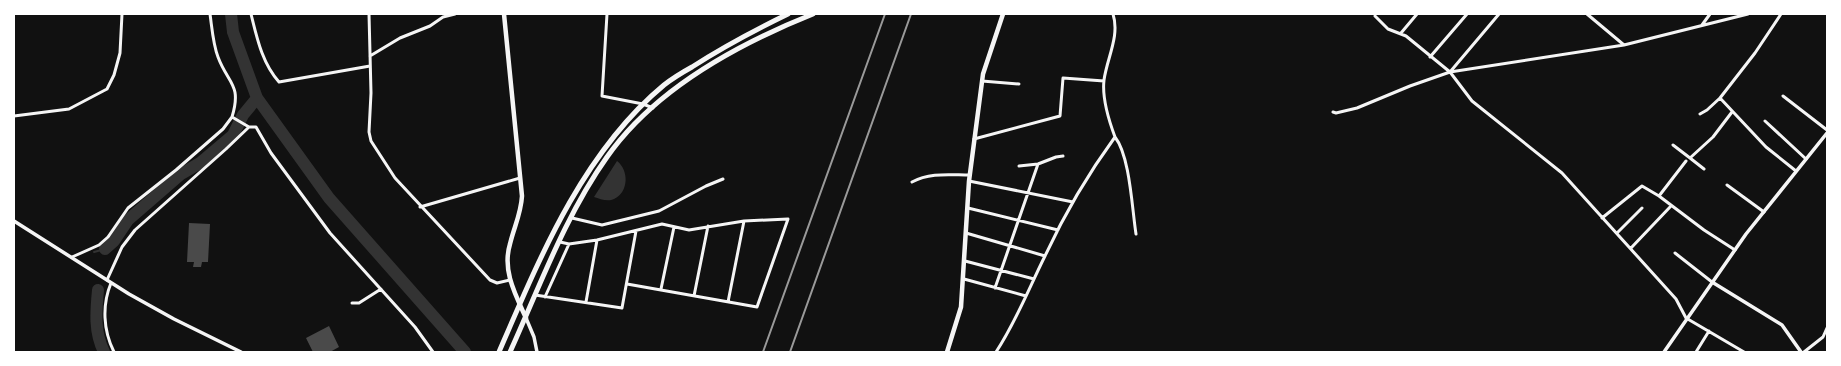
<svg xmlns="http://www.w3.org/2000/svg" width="1841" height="366" viewBox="0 0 1841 366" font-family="'Exo 2',sans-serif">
	<rect width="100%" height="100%" fill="#111"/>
	<!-- water -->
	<path fill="#333" d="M617,161C629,170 629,192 614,199C608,202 600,199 594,197Z"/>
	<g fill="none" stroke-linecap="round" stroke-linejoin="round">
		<!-- stream -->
		<path stroke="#333" stroke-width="2" d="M94,252L105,249"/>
		<!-- river -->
		<path stroke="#333" stroke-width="12" d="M231,14L233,32L257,98L329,198L465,352
			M105,249L114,241L128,220L181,174L200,163L233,135L243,115L257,98
			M98,290C96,311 94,332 104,352"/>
	</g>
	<!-- building -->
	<path fill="#4a4a4a" d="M189,223L210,224L208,262H202L201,267H193L194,262H187Z
		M329,326L339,347L330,352H313L306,338Z"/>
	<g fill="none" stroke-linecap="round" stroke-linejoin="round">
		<!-- minor -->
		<path stroke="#f5f5f5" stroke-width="3" d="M210,14C212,28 213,44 218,57C228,84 242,84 232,117L249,127H256L271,153L330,233L415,327L433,352
			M251,14C257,38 262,63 279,82L370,66
			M369,14L371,93L369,132L371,141L395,178L490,280L497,283L510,280
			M607,14L602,96L643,104L653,108
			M1113,14C1120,36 1107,58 1104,80C1102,97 1109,121 1115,137
			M1587,14L1624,45
			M1781,14L1755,53L1720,98L1766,147L1796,171
			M1375,16L1388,29L1406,36L1450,72L1472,101L1562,173L1676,299L1686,318L1744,352
			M1702,25L1710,14
			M1401,33L1417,14
			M370,56L400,38L430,26L443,17L455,14
			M1430,57L1467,14
			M1450,72L1499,14
			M982,81L1019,84
			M1783,96L1827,130
			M1333,112L1336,113L1357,108L1410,86L1450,72L1624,45L1748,14
			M1700,114L1707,110L1720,98
			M14,116L69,109L107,89L114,75L120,53L122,14
			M1765,121L1806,159
			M974,139L1060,116L1063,78L1104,81
			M1673,145L1690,158
			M1686,161L1659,196L1704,230L1735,250
			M1019,166L1038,164L1056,157L1063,156
			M1704,169L1690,158L1713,137L1732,112
			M969,181L1073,202
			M912,182C930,172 950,175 970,175
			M1727,185L1764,212
			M420,207L520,178
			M968,208L1058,230
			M572,218L602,225L659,211L706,186L723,179
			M1602,218L1642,186L1659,196
			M966,233L1045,256
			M1617,233L1642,208
			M560,242L569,244L597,240L662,224L689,230L744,221L788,219L757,307L627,284
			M1631,248L1671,206
			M1675,253L1712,282
			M72,257L99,245L108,237L128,208L176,170L223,129L232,117
			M965,261L1034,279
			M964,279L1026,296
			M107,280L122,247L135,230L226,149L249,127
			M111,283C102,305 103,330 114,352
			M995,288L1038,164
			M661,289L674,227
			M535,295L622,308L636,231
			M694,296L708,226
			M545,297L569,244
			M586,302L597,240
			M728,302L744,221
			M352,303H359L381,289
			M996,352C1016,322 1029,288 1045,256C1064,215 1088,174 1115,137C1130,156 1132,209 1136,234
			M1696,352L1709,331
			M1804,352L1823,337L1827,328"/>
		<!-- tertiary -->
		<path stroke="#f5f5f5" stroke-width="3.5" d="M14,221L129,294L174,319L241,352
			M1712,282L1782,325L1801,352
			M526,318L534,337L537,352
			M1664,352L1746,234L1827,133"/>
		<!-- primary -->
		<path stroke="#f5f5f5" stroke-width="4.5" d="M504,14L522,196C521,214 514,227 510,244C502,270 515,294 526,318
			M947,352L961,307L969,181L983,74L1003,14"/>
		<!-- trunk -->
		<path stroke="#f5f5f5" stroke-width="5" d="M499,352C540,257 583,152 664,85C673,78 683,72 692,67C723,47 755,30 788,14
			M510,352C540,286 565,216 607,157C654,90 738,44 813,14"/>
		<!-- rail -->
		<path stroke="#9a9a9a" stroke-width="2" d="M763,352L885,14
			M790,352L911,14"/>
	</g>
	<!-- border -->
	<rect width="1841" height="366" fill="none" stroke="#ffffff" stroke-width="30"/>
</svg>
